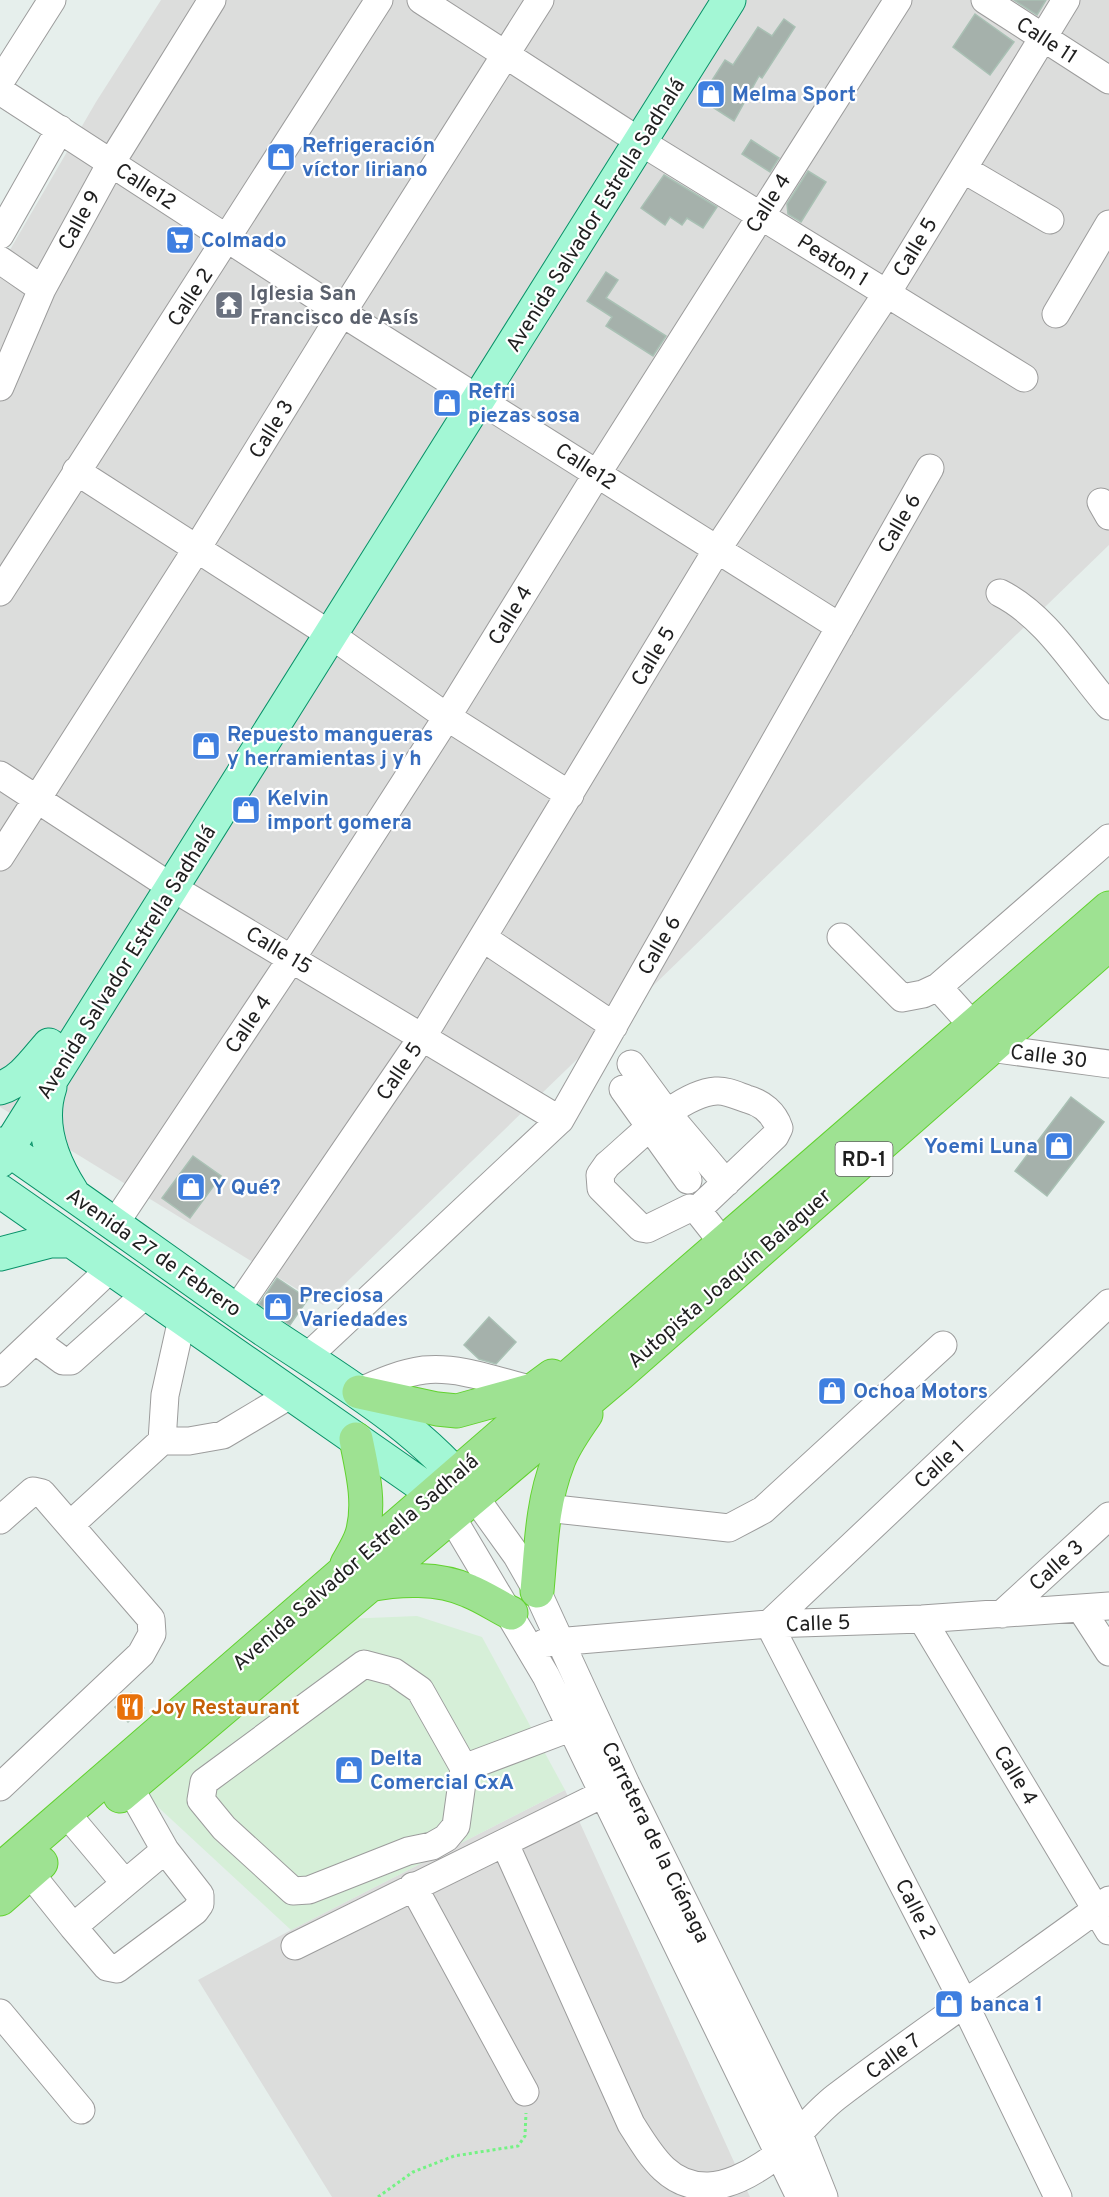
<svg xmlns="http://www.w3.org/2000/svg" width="1109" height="2197" viewBox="0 0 1109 2197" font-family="Overpass,sans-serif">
	<rect width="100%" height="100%" fill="#e6efec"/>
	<!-- residential -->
	<path fill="#dcdddc" d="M161,0H1109V545L323,1305L0,1107V267L96,102Z
		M565,1790L750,2197H332L198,1980L291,1930Z"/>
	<!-- commercial -->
	<path fill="#d6efd8" d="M417,1616L482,1637L565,1790L291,1930L145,1795L344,1619Z"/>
	<!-- building -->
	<path fill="#a5b1ab" stroke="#a9c0b4" stroke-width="1.5" d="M1014,0H1046L1037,15Z
		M975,14L1014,42L990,75L953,47Z
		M784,19L795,27L762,78L759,76L734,121L700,99L725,60L733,65L758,27L772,36Z
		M751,140L779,158L770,172L742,154Z
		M808,171L826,182L801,222L788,214L787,204Z
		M664,175L717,207L703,228L687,218L682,225L670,217L665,225L641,208Z
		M606,272L618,280L606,298L666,336L653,356L606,326L612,317L587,301Z
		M1071,1097L1104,1122L1047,1196L1015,1171Z
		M193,1156L221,1176L190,1218L162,1198Z
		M277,1278L308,1299L290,1325L259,1304Z
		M489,1317L516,1342L496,1364L479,1359L464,1345Z
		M131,1693L144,1708L128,1722L115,1707Z"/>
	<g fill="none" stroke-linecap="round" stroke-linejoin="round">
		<!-- minor casing -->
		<g stroke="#9c9c9c" stroke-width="29">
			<path id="minor" d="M421,0L625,132
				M985,0L1109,80
				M0,82L52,0
				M0,91L342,313L840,627
				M641,142L1024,378
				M963,169L1050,220
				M0,235L60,129
				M0,260L42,289
				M1056,314L1109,224
				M0,387L42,289L111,163L212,0
				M76,471L317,626
				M1101,502L1109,516
				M0,592L379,0
				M1000,593C1046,616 1076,668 1109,706
				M331,635L447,717L570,795
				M0,775L173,888L560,1120
				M0,857L196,550L342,313L540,0
				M841,937L902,998L923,994L938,987L1109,838
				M483,938L614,1026
				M938,987L973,1026
				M990,1048L1109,1064
				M631,1064L667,1113L726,1183
				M623,1089L688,1180
				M697,1210L775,1136L779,1128C774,1113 762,1103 747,1099C738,1096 726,1090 716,1091C678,1094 636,1141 607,1165L600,1175L601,1188L641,1228L647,1229L690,1208L697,1210L723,1243
				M114,1225L292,958L447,717L597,474L898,0
				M236,1310L423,1036L718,548L887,293L1066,0
				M36,1341L63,1361H71L146,1294
				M306,1358L560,1120L930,468
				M0,1373L110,1269
				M359,1392C380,1382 401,1373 424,1370C460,1366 499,1382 533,1390
				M162,1441L165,1395L182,1319
				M474,1496L517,1556L537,1591L626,1784L799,2134L824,2197
				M546,1508L729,1528L763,1510L943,1345
				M451,1516L546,1676L800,2197
				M0,1520L33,1491L42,1493L151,1619L152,1634L141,1654L0,1787
				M70,1525L162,1441H189L223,1435L290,1395
				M1081,1609L1109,1652
				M1002,1614L1109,1516
				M922,1619L1109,1931
				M544,1643L769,1624L922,1619L1109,1606
				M364,1664L394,1672L420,1690L464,1768L456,1826L446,1838L432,1846L408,1851L309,1890L293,1891L224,1828L201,1800L204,1782Z
				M464,1768L570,1728
				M66,1813L124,1882
				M505,1844L631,2124C650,2154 668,2187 708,2186C726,2186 748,2175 763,2165C791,2147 809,2118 836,2097C925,2029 1019,1967 1109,1900
				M17,1857L73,1927L165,1850
				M413,1886L525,2092
				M73,1927L107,1967L117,1969L195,1911L200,1904V1895L165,1850L130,1788
				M295,1946L619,1786
				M0,2013L81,2110
				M1058,2197L964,2003L769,1624L1109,1303"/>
		</g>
		<!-- major casing -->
		<g stroke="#089268" stroke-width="35">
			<path id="major" d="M50,1087C38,1123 52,1161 72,1192
				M0,1088C21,1082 35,1061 49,1045
				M0,1144C86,1203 171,1265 257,1325C332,1376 417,1423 474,1496
				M0,1161L729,0
				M0,1191L433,1493L451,1515
				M0,1254L50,1241H71"/>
		</g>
		<!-- highway casing -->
		<g stroke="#62d22f" stroke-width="35">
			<path id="highway" d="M359,1392L437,1409L457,1411L533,1390L552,1376
				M347,1564C352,1555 359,1544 362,1534C371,1503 362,1469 356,1439
				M368,1585C399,1579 439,1577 469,1591C484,1597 497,1606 511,1613
				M537,1591C541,1548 542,1502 558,1462C564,1445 576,1429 586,1414
				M120,1796L620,1374L1109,944
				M0,1870L1109,908
				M0,1899L41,1863"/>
		</g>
		<!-- path -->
		<path stroke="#74f284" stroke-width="3" stroke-dasharray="3 3" stroke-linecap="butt" d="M378,2197L413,2172L454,2156L518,2146L525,2136L526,2113"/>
		<!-- minor -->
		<use href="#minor" stroke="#fff" stroke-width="27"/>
		<!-- major -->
		<use href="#major" stroke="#a3f7d5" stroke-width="33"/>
		<!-- highway -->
		<use href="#highway" stroke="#9ee292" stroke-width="33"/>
	</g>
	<!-- icons -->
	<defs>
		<g id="shop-square" transform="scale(1.5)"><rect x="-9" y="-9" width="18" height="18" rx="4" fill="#3f7fe0" stroke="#fff"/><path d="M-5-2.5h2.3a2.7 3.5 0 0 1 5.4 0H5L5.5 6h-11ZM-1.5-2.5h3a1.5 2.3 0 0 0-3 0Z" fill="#fff"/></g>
		<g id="supermarket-square" transform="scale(1.5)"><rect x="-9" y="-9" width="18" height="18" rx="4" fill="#3f7fe0" stroke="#fff"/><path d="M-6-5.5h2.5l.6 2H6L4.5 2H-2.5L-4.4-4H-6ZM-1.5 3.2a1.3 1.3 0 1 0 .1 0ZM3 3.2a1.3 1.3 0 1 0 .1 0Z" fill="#fff"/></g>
		<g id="temple-square" transform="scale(1.5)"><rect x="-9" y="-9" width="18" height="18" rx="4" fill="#6b7280" stroke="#fff"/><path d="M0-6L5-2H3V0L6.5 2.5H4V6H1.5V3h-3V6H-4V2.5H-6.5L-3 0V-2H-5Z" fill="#fff"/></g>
		<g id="restaurant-square" transform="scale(1.5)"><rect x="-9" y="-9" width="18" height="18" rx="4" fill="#e8710a" stroke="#fff"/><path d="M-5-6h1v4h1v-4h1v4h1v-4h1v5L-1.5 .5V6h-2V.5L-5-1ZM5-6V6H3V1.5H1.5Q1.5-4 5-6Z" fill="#fff"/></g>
	</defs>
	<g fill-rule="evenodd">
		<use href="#shop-square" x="711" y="94"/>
		<use href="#shop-square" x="281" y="157"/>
		<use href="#supermarket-square" x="180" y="240"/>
		<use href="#temple-square" x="229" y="305"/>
		<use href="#shop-square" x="447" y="403"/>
		<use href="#shop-square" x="206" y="746"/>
		<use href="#shop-square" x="246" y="810"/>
		<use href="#shop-square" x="1059" y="1146"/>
		<use href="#shop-square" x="191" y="1187"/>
		<use href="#shop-square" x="278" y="1307"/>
		<use href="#shop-square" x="832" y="1391"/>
		<use href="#restaurant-square" x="130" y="1707"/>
		<use href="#shop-square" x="349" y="1770"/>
		<use href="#shop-square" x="949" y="2004"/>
	</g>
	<g text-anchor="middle" stroke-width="4.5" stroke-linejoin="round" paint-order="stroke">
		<!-- shield labels -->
		<rect fill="#fff" stroke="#626262" stroke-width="1.5" x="835.5" y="1142" width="57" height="34" rx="4.5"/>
		<g font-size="20" font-weight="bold" fill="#1f1f1f">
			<text x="864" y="1166">RD-1</text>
		</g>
		<!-- street labels -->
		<g font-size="21" fill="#1f1f1f" stroke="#fff">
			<text transform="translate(1047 40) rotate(33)" y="7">Calle 11</text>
			<text transform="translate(146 186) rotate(33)" y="7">Calle12</text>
			<text transform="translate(768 203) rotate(-58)" y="7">Calle 4</text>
			<text transform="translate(595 215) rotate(-58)" y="7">Avenida Salvador Estrella Sadhalá</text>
			<text transform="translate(79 220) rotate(-61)" y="7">Calle 9</text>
			<text transform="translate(915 247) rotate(-59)" y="7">Calle 5</text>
			<text transform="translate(833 260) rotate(32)" y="7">Peaton 1</text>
			<text transform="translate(190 297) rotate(-57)" y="7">Calle 2</text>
			<text transform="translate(271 429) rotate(-58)" y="7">Calle 3</text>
			<text transform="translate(586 466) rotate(33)" y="7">Calle12</text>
			<text transform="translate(899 523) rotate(-60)" y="7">Calle 6</text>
			<text transform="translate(510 615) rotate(-59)" y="7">Calle 4</text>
			<text transform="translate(653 656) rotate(-59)" y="7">Calle 5</text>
			<text transform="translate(659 945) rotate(-60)" y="7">Calle 6</text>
			<text transform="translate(279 950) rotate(31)" y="7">Calle 15</text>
			<text transform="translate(126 962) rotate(-58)" y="7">Avenida Salvador Estrella Sadhalá</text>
			<text transform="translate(248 1024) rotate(-56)" y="7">Calle 4</text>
			<text transform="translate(1049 1056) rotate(7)" y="7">Calle 30</text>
			<text transform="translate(399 1071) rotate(-56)" y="7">Calle 5</text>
			<text transform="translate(154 1252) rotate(35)" y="7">Avenida 27 de Febrero</text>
			<text transform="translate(729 1278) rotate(-41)" y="7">Autopista Joaquín Balaguer</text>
			<text transform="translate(939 1464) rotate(-43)" y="7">Calle 1</text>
			<text transform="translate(355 1562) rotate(-41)" y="7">Avenida Salvador Estrella Sadhalá</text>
			<text transform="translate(1056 1565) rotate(-42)" y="7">Calle 3</text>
			<text transform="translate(818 1623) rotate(-2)" y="7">Calle 5</text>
			<text transform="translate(1016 1775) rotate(59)" y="7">Calle 4</text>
			<text transform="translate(656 1842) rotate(64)" y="7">Carretera de la Ciénaga</text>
			<text transform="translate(916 1909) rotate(63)" y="7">Calle 2</text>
			<text transform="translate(893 2056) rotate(-36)" y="7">Calle 7</text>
		</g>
		<!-- shop labels -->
		<g font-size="21" font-weight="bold" fill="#366cbe" stroke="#fff" text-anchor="start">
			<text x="732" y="101">Melma Sport</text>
			<text x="302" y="152">Refrigeración<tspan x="302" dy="24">víctor liriano</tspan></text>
			<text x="201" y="247">Colmado</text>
			<text x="468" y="398">Refri<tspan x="468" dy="24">piezas sosa</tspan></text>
			<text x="227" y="741">Repuesto mangueras<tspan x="227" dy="24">y herramientas j y h</tspan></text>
			<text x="267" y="805">Kelvin<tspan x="267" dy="24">import gomera</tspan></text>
			<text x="1038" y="1153" text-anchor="end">Yoemi Luna</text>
			<text x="212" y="1194">Y Qué?</text>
			<text x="299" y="1302">Preciosa<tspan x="299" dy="24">Variedades</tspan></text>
			<text x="853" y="1398">Ochoa Motors</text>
			<text x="370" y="1765">Delta<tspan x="370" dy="24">Comercial CxA</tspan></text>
			<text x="970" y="2011">banca 1</text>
		</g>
		<!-- worship labels -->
		<g font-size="21" font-weight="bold" fill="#5b616d" stroke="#fff" text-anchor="start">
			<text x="250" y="300">Iglesia San<tspan x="250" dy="24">Francisco de Asís</tspan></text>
		</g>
		<!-- food labels -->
		<g font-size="21" font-weight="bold" fill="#c56008" stroke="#fff" text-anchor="start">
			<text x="151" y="1714">Joy Restaurant</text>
		</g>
	</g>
</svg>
